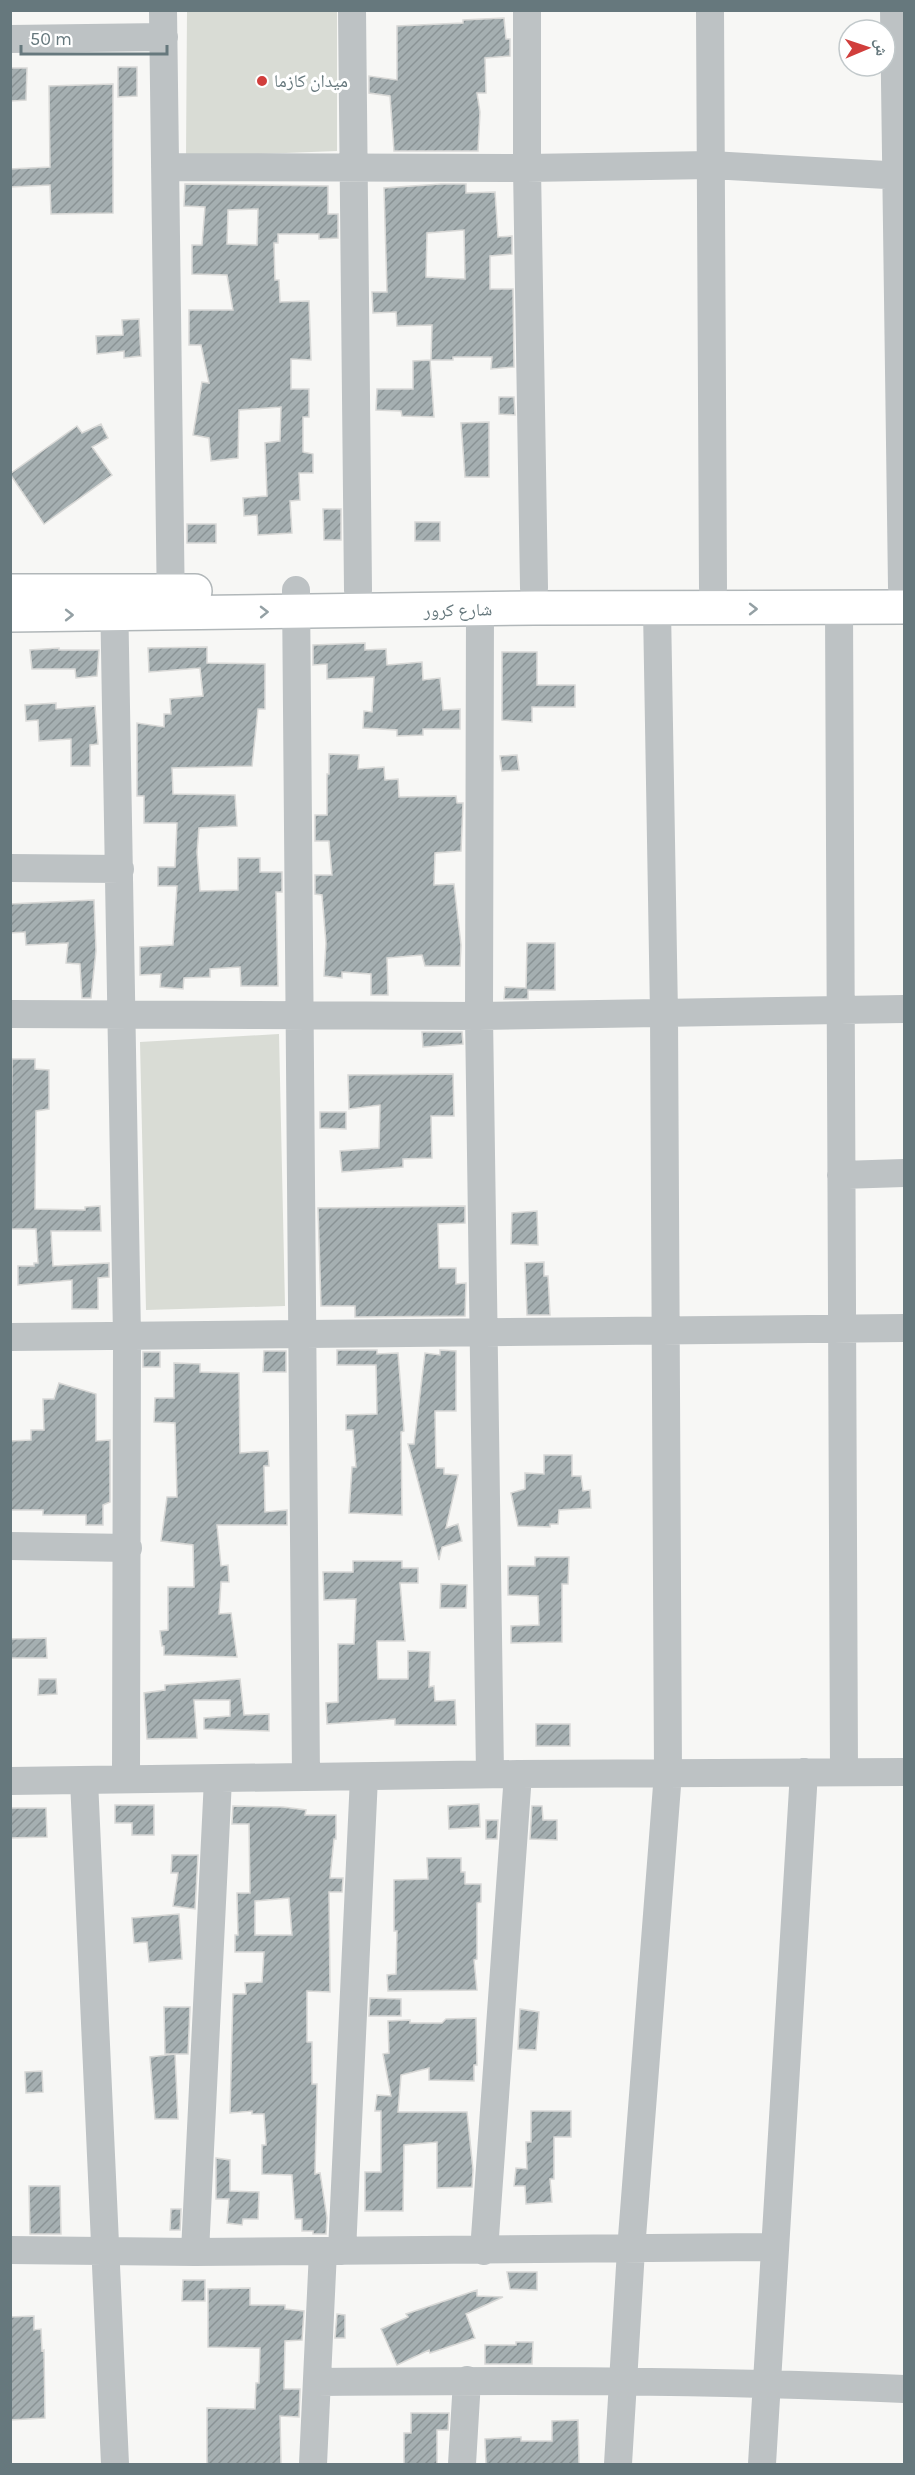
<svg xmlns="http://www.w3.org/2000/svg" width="915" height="2475" viewBox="0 0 915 2475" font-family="Karla,'Noto Naskh Arabic',sans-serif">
	<defs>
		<pattern id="building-hatch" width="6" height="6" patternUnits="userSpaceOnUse" patternTransform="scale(1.5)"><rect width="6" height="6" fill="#a5afb1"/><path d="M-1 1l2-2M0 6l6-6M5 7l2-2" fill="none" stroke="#8a9395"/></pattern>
	</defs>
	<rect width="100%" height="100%" fill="#f7f7f5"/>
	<!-- green -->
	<path fill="#d9dcd5" d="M187,11H337V151L186,157Z
		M279,1034L285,1306L146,1310L140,1042Z"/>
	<!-- building -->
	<path fill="url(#building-hatch)" stroke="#d9d9d7" stroke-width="1.5" fill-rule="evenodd" d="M504,18L506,39H510V56L485,58L486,93H477L480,112L478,151H394L390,96L369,93V76L397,80V26L463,23V20Z
		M118,67H137V96L118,97Z
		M10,68H27L26,100L11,101Z
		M113,84V213L51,214L50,185L10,187V169L50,167L49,86Z
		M185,184L328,186V214H338V238L319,239V234H278V243H274L275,280H279L280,302L309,301L311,360L291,359V389H309V417H303V452L313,454V473H299L300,500L290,501L292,533L258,535L257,515L244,516L243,498L267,496L265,443L280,441L281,407L239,410L238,458L211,461L209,438L193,435L202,382L209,383L201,345H189V310H233L227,275L192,274V245H202L205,207L184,206ZM258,209L257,245L227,244L228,210Z
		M441,184H466V193L495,192L498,237L512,236V254L490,256V289H513L514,367L491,369L492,357H453V360H431L432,325L397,326L396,312L373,313L372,292H387L384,188ZM464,230L465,279L426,277L427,233Z
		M139,319L141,356L124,358V351L97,354L96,336L123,335L122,320Z
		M430,360L434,417L402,416L401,411L376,410L377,389H413V361Z
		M499,397H514L515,415L499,414Z
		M489,422V477H465L461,423Z
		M101,424L108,438L92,447L112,475L44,524L10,474L77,426L82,433Z
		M323,509H341V540H324Z
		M415,522H440V541H415Z
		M187,524H216V543H187Z
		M365,643V650L386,649L387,665L422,662L423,680L440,678L443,710L460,709V729H423V735L397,736V730L363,728L364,711L372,712L374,677L327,679V664L313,665V645Z
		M207,647V663L265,664V709H258L252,766L172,768L173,794L235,795L237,826L199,828L197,852L200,891L238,890V858H260V872H282V892H276L278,986H241L240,967L210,969V977L184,978L183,989L160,987L161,974L140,975V947L173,945L177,886H158V867H175L177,823H144V796H137V723L164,727V714H171L170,699L203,696L200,668L149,672L148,648Z
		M59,648V650H99L97,676L76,678L75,669H32L30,650Z
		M502,652H537V685H575V707H532V722L502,720Z
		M56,703V709L95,706L98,744L90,745V766H71V739L39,741L38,720L26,721L25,705Z
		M329,754L359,755L358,769L384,767L385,780L398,779L399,797L456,796L457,803H463L461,851L435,853L434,885L454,884L461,945L460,966H425L422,955L387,958L388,995H371V974L342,972V978L324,976L326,943L322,895L315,894V875H332L329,841H315V815H327V774H329Z
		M517,755L519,770L502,771L500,756Z
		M94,900L96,951L91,998H82L80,964L66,963L68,943L26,945L25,932L10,933V904Z
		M527,943H555V990H528V999H504L505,987L526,988Z
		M422,1032H462L463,1044L423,1047Z
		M12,1059H35V1069L49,1070V1109L36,1111L35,1209L85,1210V1207L100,1206L101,1231H51L53,1266L109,1263V1277L98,1278V1309H72V1280L18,1285V1266H34V1263H38L36,1229H10Z
		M453,1074L454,1116H431L432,1158L403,1159V1167L342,1172L340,1151L379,1148L380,1105L349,1109L348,1075Z
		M320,1112H346V1129L320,1128Z
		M465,1206V1223L438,1224L439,1268H456V1284L466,1283L465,1316L355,1317V1306H321L318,1208Z
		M537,1211L538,1245L511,1244L512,1213Z
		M544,1262V1276H548L550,1315H527L525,1263Z
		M337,1350H377V1354L398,1353L404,1431L401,1432L402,1515L349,1513L352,1467H356L353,1430H346V1415L377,1414L376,1365H337Z
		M440,1350L456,1351V1411H435L436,1468H444V1474L458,1475L446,1528L458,1524L462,1541L442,1547L439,1560L408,1444H414L425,1353L440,1355Z
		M264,1351H286V1372H263Z
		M143,1352H160V1367H143Z
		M174,1363L200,1364V1372L239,1373L240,1453L268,1451L269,1466H264L265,1512L287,1510V1525H217L221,1566L228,1565L229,1582H221L219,1614L231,1613L237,1657L164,1655V1646H162L160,1631L168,1630V1587H194L193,1545L161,1541L167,1497H177L175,1423L154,1422L155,1398H174Z
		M59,1383L96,1394V1441L110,1440V1502L103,1505V1525H86V1515H43V1510H10V1441L31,1440V1430H44L43,1399H54Z
		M544,1455H572V1476H581L583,1491L590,1490L591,1508L559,1510L558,1524H550V1527L518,1526L511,1493L525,1489V1473L544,1474Z
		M535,1557H569L568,1584H562V1642L511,1643V1626L539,1625L538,1596L508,1595V1566H535Z
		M353,1561H402V1568H418V1583H400L405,1641H377L378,1679H408V1651L430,1652L429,1687L434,1686L435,1701L455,1700L456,1725H395V1719L327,1724L326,1703L338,1702V1644H354L356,1599L324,1600L323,1572H353Z
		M441,1584L467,1585L466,1608H440Z
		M46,1638L47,1658H10V1639Z
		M39,1679H56L57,1694L38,1695Z
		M240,1679L244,1715L269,1714V1731L204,1729V1718L230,1716V1700H194L197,1738L147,1739L144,1693L165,1690V1685Z
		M536,1724H570V1746H536Z
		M479,1804L480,1827L449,1829L448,1806Z
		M115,1805H154V1835H132V1823H115Z
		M233,1806L283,1807L306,1810L305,1815H336V1839H334L330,1878H343L342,1892H329L330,1992L307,1991V2042H312V2084H317L315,2174L320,2173L327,2218L326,2234H313V2231H302V2219H295L292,2175L262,2174V2145H266L264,2114H252V2111L230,2113L233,1994H246L245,1983L262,1982L264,1952H235V1935H238L237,1893H250L249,1824H232ZM289,1898L292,1935H255V1901Z
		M532,1806H542L543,1820H557V1840L530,1839Z
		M10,1808H46L47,1837L10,1838Z
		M486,1820H498L497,1839H486Z
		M172,1855H198L195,1909L173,1906L178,1873H171Z
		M427,1858H461V1872H465V1884H481V1902L477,1903V1959L474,1960L477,1990L388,1991L387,1975L396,1974L397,1931H394V1880L428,1879Z
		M179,1914L182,1959L149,1962L147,1942L134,1943L132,1918Z
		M370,1998L401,1999V2016H369Z
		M164,2007H190L188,2054H165Z
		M520,2009L539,2012L536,2050L518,2049Z
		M476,2018L477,2065H474V2081L429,2080V2068L401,2075L398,2112H467L473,2170L472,2187L437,2188V2142L404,2145L403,2211H365V2172H381V2111H375L377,2095L391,2096L383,2054L389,2053L388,2021L410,2020V2023H442L446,2019Z
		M175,2054L178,2119H155L150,2057Z
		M42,2071L43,2092L26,2093L25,2072Z
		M531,2111H571V2137H554V2179H550L552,2202L526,2204L525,2186H514L516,2168L527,2169L526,2142H531Z
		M216,2158L230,2160V2191L259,2192L258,2219H243L242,2225L227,2223L229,2199H216Z
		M29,2186H60L61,2234H30Z
		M171,2209H181L180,2230H170Z
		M507,2272H537V2290L510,2289Z
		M183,2280H205V2301H182Z
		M250,2288V2305H285V2309L304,2311L302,2340L285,2341L284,2389H300L299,2417L280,2416L281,2464H207V2408L255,2409L256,2383H259L260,2348L208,2347V2289Z
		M477,2290V2296L503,2297L466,2314L475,2338L430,2353L429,2350L397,2365L381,2329L408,2317L406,2314Z
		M337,2314L345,2315V2338H335Z
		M34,2316V2330L41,2329L42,2351L44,2350L45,2418L10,2420V2317Z
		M516,2342H533L532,2364H485V2345H516Z
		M411,2413H449L448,2430H437V2464H404V2433H411Z
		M578,2420L579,2464H486L485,2439L521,2437V2441H552V2421Z"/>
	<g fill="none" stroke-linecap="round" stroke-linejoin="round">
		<!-- major casing -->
		<g stroke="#b1b7b9" stroke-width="36">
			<path id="major" d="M10,591H195
				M10,615L535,608L904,607"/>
		</g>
		<!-- minor -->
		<path stroke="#bdc2c4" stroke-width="28" d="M163,10L171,614
			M352,10L358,590
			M527,10V168L534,588
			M710,10L713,588
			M894,10L902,587
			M10,39L164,37
			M165,167L527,168L711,165L904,176
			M296,590L306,1776
			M114,592L127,1337L126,1778
			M839,609L844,1772
			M480,610L479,1016L490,1774
			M10,868L120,869
			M10,1014L479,1016L904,1009
			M841,1175L904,1173
			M10,1337L904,1328
			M10,1546L128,1548
			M84,1780L115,2464
			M10,1781L518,1774L904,1772
			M10,2250L195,2252L775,2247
			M342,2251L364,1777
			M484,2251L518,1774
			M195,2252L218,1779
			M317,2382C513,2380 709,2380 904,2389
			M313,2464L323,2251
			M462,2464L467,2380
			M618,2464L631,2250L668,1773L664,1014L657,609
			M762,2464L804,1772"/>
		<!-- major -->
		<use href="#major" stroke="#fff" stroke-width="33"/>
	</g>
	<!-- one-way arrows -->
	<defs><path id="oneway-chevron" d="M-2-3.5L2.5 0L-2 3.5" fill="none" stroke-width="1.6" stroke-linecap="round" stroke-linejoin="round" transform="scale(1.5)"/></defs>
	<g stroke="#94a0a4">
		<use href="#oneway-chevron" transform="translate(753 609)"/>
		<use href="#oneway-chevron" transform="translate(264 612) rotate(-1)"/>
		<use href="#oneway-chevron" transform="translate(69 615)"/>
	</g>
	<!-- markers -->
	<circle fill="#d13e3c" stroke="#fff" stroke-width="2" cx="262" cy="81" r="6"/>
	<g text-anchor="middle" stroke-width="6" stroke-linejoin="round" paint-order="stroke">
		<!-- poi labels -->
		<g font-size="18" fill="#66787d" stroke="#fff" text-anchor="start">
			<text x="274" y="87">ميدان كازما</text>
		</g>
		<!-- street labels -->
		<g font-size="18" fill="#66787d" stroke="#fff">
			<text transform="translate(458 610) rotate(-1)" y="6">شارع كرور</text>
		</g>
	</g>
	<!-- border -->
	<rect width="915" height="2475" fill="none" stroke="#66787d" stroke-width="24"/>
	<!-- north arrow -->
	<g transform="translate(867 48) rotate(88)"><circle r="28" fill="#ffffff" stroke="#c2c9cb" stroke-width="1.5"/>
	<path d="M0-4.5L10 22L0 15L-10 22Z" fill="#d13e3c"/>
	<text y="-9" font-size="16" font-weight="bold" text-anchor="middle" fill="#66787d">ش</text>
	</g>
	<!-- scale -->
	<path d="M21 45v9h146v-9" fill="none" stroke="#66787d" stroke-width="3"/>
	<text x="30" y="45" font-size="18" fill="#66787d" stroke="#ffffff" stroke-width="4.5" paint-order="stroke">50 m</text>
</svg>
